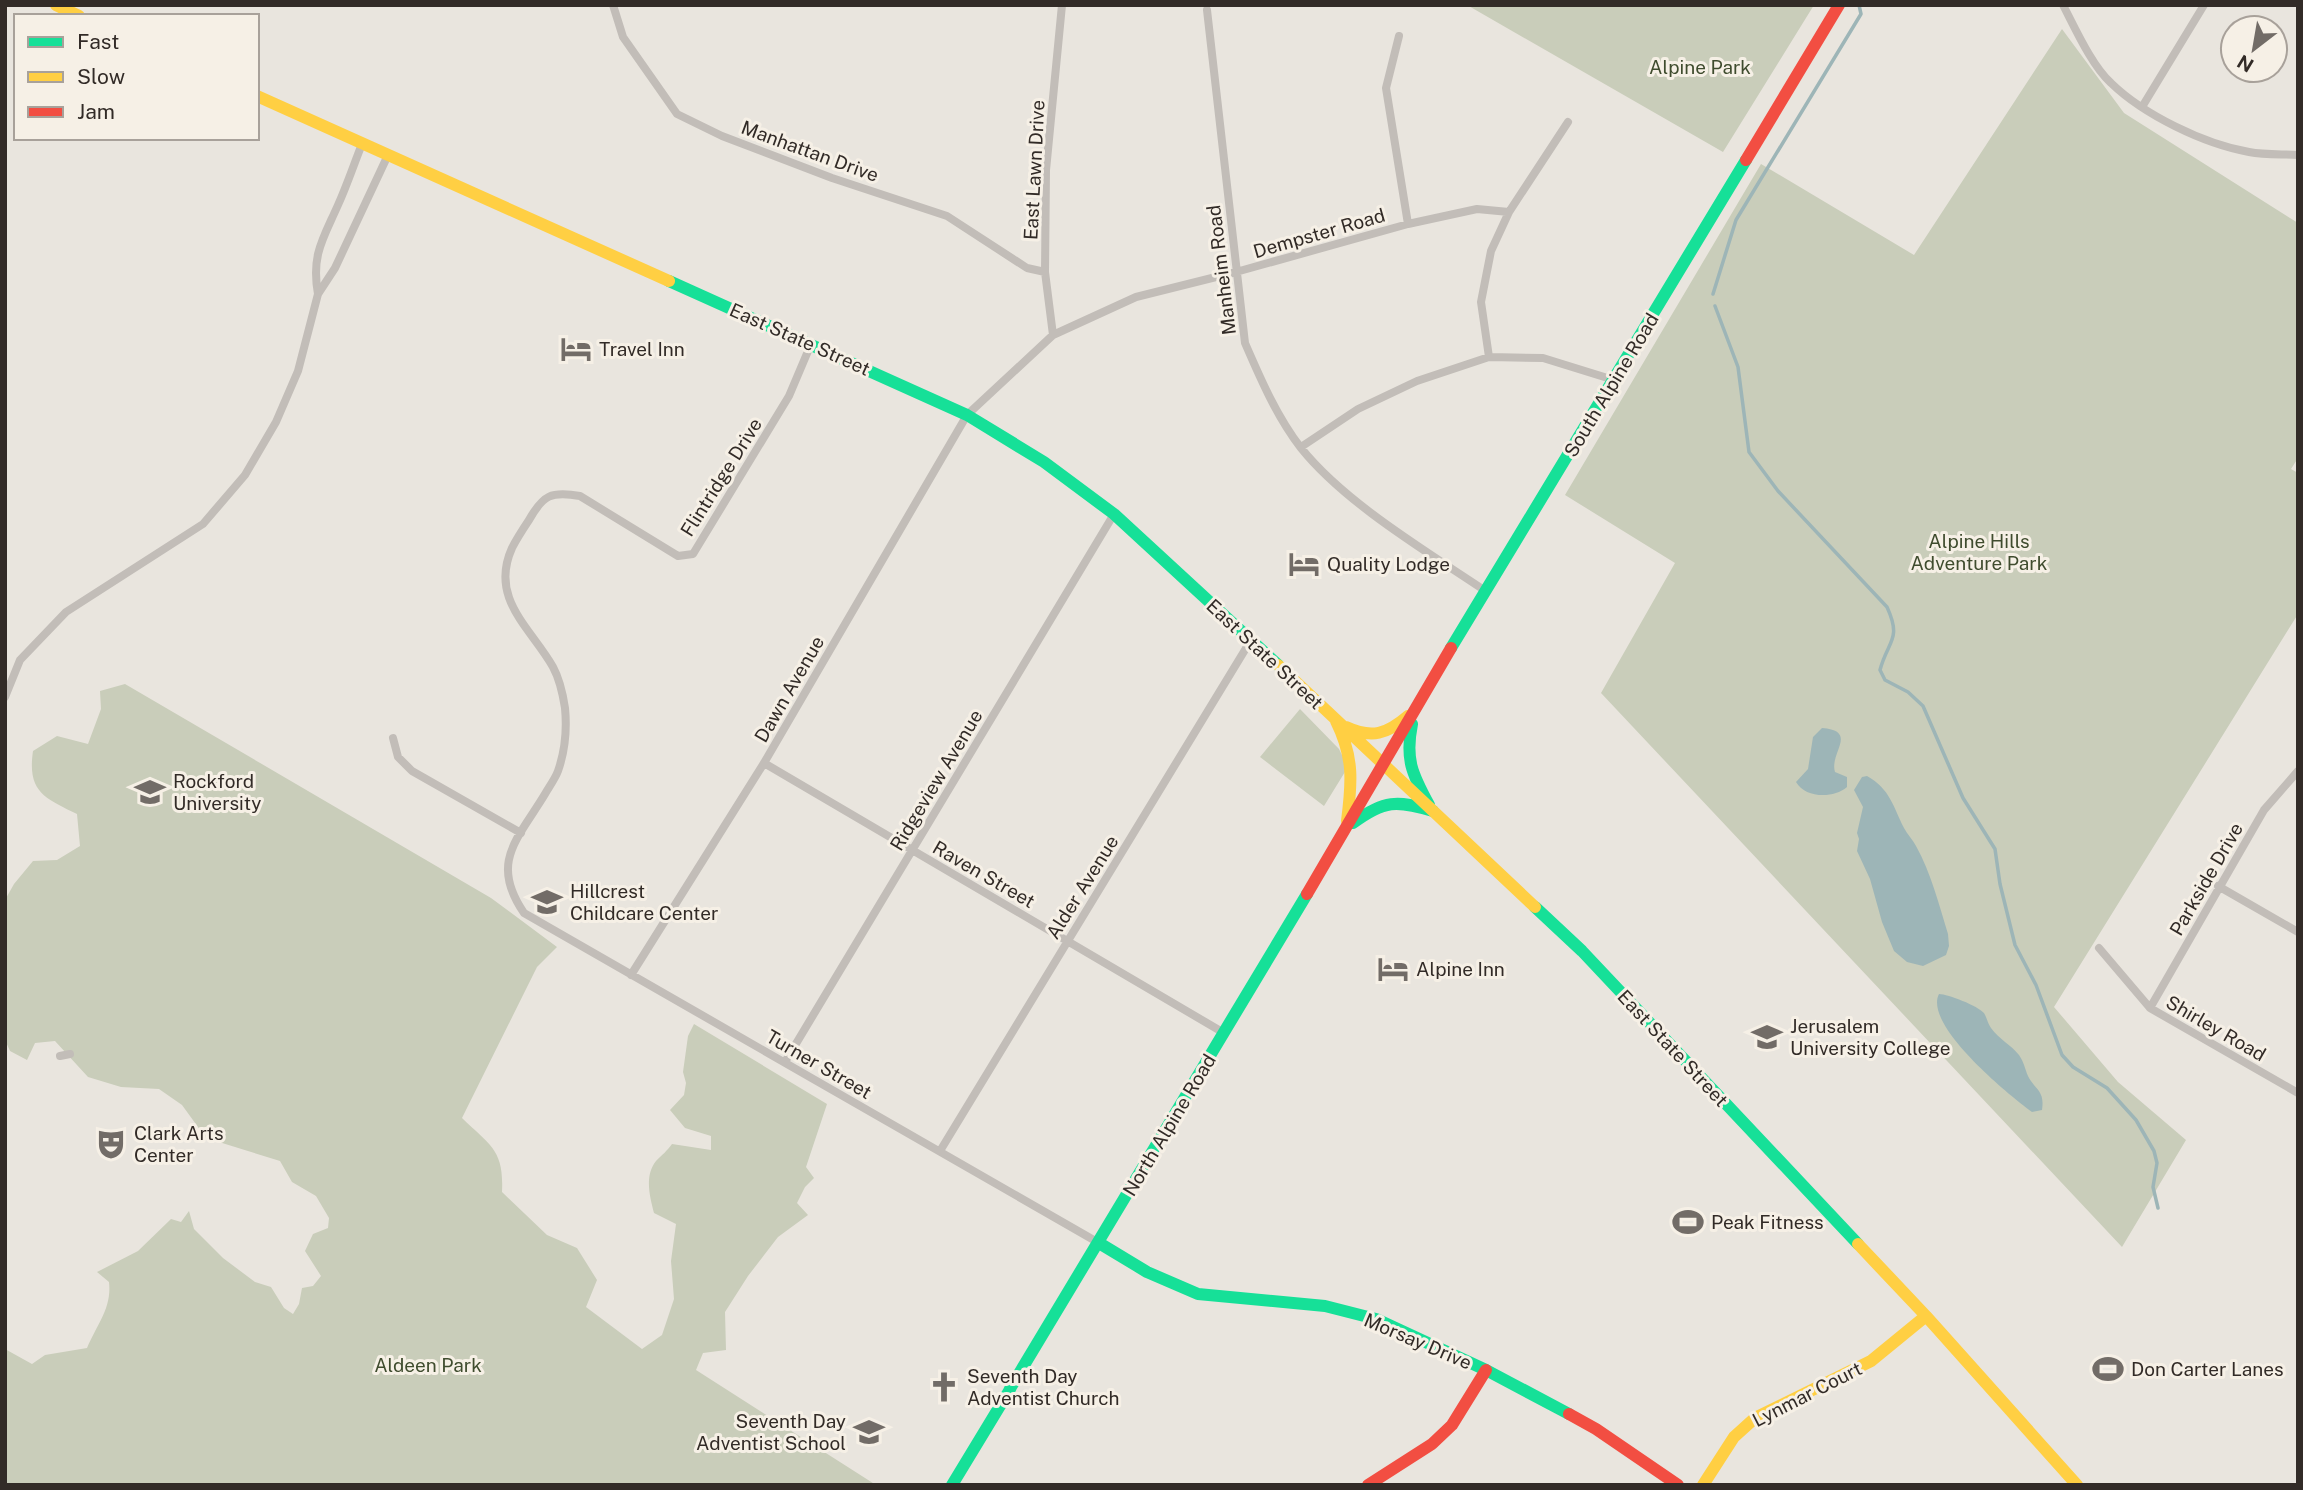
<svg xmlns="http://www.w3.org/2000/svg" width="2303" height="1490" viewBox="0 0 2303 1490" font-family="'Public Sans',sans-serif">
	<rect width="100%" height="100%" fill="#e9e5de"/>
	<!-- green -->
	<path fill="#c9cdba" d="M1467,5H1814L1723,152Z
		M2062,29L2124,113L2298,223V458L2291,469L2298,473V614L2054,1007L2118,1082L2186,1140L2122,1247L1601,693L1675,563L1565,495L1761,164L1914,255Z
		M125,684L491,898L557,947L537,967L462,1118C491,1146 504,1150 502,1192L547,1235L577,1248L597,1280L586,1307L642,1349L662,1335L674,1299L671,1261L676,1224L654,1213C650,1197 644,1176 656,1161C662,1155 667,1151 672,1144L711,1150V1136L685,1128L670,1110L684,1095L686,1083L683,1072L688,1036L694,1024L827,1104L806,1167L814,1178L805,1187L797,1203L808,1215L778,1237L748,1276L725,1312L726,1350L703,1353L696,1370L876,1485H5V1349L32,1364L45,1355L87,1348C97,1324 112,1308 109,1282L97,1272L138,1251L171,1219L181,1222L189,1211L194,1229L223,1258L255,1282L271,1287L284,1308L293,1314L299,1304L302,1288L313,1286L321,1276L305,1251L313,1234L328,1228L329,1218L316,1196L292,1182L280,1161L206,1138L182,1105L159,1089L121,1087L88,1077L55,1041L35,1043L27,1060L10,1051L5,1040V900L14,884L33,861L57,860L80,846L77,814C45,798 27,792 33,751L57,736L88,744L101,709L100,691Z
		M1300,709L1339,749L1348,767L1324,806L1260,757Z"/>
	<!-- water -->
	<path fill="#9db5b7" d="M1822,728C1859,731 1829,753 1835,772L1847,777V787C1833,799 1805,798 1796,782L1808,769L1813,737Z
		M1867,776C1890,789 1893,806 1904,828C1907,834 1913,840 1916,846C1931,873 1939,905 1948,934L1949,946L1946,955L1923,966L1907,962L1894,951L1882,922L1870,879L1857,851L1859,839L1857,833L1863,807L1854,790L1862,777Z
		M1939,994C1948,994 1978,1006 1984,1013C1987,1018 1988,1024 1991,1028C1999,1039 2011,1045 2019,1055C2024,1062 2025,1069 2028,1076C2035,1090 2045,1090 2042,1110L2032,1112C2009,1095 1923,1025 1939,994Z"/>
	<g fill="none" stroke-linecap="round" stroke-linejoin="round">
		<!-- stream -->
		<path stroke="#9db5b7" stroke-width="3.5" d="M1713,294L1736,220L1861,14L1859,5
			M1715,306L1738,367L1749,452L1778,491L1887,607C1902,640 1888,640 1880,670L1885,680L1908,692L1923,706L1963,798L1995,849L2000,884L2015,945L2036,985L2062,1055L2073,1067L2107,1088L2136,1120L2154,1151L2157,1163L2153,1187L2158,1208"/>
		<!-- street -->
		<path stroke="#c2bdb8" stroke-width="8" d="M613,5L623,37L677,114L722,136L832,178L947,216L1027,268L1045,272
			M2063,5C2075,28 2092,66 2111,83C2144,115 2204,144 2249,152C2265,155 2282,154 2298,155
			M1207,10L1245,343C1261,380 1277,417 1301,448C1345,503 1426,551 1484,590
			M1399,36L1386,88L1408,224
			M2142,107L2204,5
			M318,294C311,255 323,239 338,205C347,185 354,164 362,144
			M1053,335L1045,272L1046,170L1062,5
			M811,344L789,396L693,554L678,556L580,496C551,491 543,495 529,520C523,529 517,538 512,548C489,599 531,628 553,667C559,678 563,695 565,708C567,729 565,751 558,771C555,779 549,787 545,794C518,839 489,862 524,913L1099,1243
			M1489,357L1481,302L1491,251L1509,212L1568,122
			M1301,447L1358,409L1417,381L1489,357L1543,358L1614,380
			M5,697L20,660L66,612L203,524L245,475L276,422L298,371L318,294L335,268L388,155
			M393,738L398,757L412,771L521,833
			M764,763L1224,1033
			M2218,886L2298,932
			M2099,948L2150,1008L2298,1093
			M631,975L764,763L967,415L1053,335L1136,297L1236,272L1408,224L1477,209L1509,212
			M2150,1008L2264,810L2298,771
			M60,1056L70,1054
			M785,1062L1114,514
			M940,1151L1251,640"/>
		<!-- fast -->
		<path stroke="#16e098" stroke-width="12" d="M669,281L967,415L1044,462L1114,514L1278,665
			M1451,648L1746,160
			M1412,724C1405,759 1412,774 1429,805
			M1353,823C1384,800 1397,800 1433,811
			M1535,907L1582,951L1858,1244
			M1099,1243L1147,1272L1198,1294L1325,1306L1376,1319L1486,1370L1569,1414
			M1011,1387L1307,894
			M1009,1391L1011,1387
			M952,1485L1009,1391"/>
		<!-- slow -->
		<path stroke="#ffcf43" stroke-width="12" d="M56,5L79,16
			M257,96L669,281
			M1278,665L1535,907
			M1336,721C1354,757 1352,782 1347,821
			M1346,727C1372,739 1387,734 1408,716
			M1858,1244L1926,1316L2077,1485
			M1703,1485L1734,1437L1755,1418L1871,1361L1926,1316"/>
		<!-- jam -->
		<path stroke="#f24e42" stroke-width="12" d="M1746,160L1839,5
			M1307,894L1451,648
			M1569,1414L1596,1429L1678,1485
			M1368,1485L1432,1444L1452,1425L1486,1370"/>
	</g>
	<!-- icons -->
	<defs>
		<g id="hotel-bare" transform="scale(2.415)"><path d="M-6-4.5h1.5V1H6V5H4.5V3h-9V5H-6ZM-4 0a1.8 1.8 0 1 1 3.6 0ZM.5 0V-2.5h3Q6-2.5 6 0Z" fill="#726c67" stroke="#f6f0e6" stroke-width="2.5" paint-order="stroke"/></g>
		<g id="university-bare" transform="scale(2.415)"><path d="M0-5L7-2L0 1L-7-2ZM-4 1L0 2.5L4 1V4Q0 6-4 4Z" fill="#726c67" stroke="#f6f0e6" stroke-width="2.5" paint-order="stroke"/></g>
		<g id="school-bare" transform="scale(2.415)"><path d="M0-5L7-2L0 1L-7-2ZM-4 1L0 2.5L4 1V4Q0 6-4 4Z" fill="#726c67" stroke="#f6f0e6" stroke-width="2.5" paint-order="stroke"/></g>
		<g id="theatre-bare" transform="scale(2.415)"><path d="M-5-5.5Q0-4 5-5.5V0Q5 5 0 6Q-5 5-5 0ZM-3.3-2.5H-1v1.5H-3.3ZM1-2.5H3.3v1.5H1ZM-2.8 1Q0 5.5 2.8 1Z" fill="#726c67" stroke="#f6f0e6" stroke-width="2.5" paint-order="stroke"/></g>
		<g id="stadium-bare" transform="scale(2.415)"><path d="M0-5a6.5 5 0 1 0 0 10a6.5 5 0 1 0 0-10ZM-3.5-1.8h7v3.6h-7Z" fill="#726c67" stroke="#f6f0e6" stroke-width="2.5" paint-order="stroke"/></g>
		<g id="church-bare" transform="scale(2.415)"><path d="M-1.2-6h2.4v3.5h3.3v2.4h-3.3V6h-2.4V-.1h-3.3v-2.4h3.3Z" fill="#726c67" stroke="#f6f0e6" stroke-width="2.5" paint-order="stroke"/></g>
	</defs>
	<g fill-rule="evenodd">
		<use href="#hotel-bare" x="576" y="349"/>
		<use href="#hotel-bare" x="1304" y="564"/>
		<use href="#university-bare" x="150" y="792"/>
		<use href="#school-bare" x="547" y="902"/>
		<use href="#hotel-bare" x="1393" y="969"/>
		<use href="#school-bare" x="1767" y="1037"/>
		<use href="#theatre-bare" x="111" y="1144"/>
		<use href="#stadium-bare" x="1688" y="1222"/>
		<use href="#stadium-bare" x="2108" y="1369"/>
		<use href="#church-bare" x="944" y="1387"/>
		<use href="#school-bare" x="869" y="1432"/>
	</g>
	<g text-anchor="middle" stroke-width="6" stroke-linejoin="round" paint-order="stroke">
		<!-- park labels -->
		<g font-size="19" fill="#3f4c2e" stroke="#f6f0e6">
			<text x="1700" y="74">Alpine Park</text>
			<text x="1979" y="548">Alpine Hills<tspan x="1979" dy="22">Adventure Park</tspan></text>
			<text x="428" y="1372">Aldeen Park</text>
		</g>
		<!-- street labels -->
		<g font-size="19" fill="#322b27" stroke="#f6f0e6">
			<text transform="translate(810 151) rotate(20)" y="7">Manhattan Drive</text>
			<text transform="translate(1034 170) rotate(-87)" y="7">East Lawn Drive</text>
			<text transform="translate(1319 233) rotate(-16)" y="7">Dempster Road</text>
			<text transform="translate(1221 270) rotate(-97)" y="7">Manheim Road</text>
			<text transform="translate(800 339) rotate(24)" y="7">East State Street</text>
			<text transform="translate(1611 385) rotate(-59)" y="7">South Alpine Road</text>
			<text transform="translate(721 477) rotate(-58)" y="7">Flintridge Drive</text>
			<text transform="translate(1265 654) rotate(43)" y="7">East State Street</text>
			<text transform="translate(789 689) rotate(-60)" y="7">Dawn Avenue</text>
			<text transform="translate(936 780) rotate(-59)" y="7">Ridgeview Avenue</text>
			<text transform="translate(984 874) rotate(30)" y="7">Raven Street</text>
			<text transform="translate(2206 879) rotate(-60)" y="7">Parkside Drive</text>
			<text transform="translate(1082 887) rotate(-58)" y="7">Alder Avenue</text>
			<text transform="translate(2216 1028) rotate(30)" y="7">Shirley Road</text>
			<text transform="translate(1673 1048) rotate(47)" y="7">East State Street</text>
			<text transform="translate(819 1064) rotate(30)" y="7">Turner Street</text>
			<text transform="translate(1169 1125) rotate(-59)" y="7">North Alpine Road</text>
			<text transform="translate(1418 1341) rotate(23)" y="7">Morsay Drive</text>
			<text transform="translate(1807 1394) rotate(-27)" y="7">Lynmar Court</text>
		</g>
		<!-- poi labels -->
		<g font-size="19" fill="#322b27" stroke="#f6f0e6" text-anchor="start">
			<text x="599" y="356">Travel Inn</text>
			<text x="1327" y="571">Quality Lodge</text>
			<text x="173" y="788">Rockford<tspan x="173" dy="22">University</tspan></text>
			<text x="570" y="898">Hillcrest<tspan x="570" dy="22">Childcare Center</tspan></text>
			<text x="1416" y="976">Alpine Inn</text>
			<text x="1790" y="1033">Jerusalem<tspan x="1790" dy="22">University College</tspan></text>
			<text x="134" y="1140">Clark Arts<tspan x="134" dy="22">Center</tspan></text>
			<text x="1711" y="1229">Peak Fitness</text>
			<text x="2131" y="1376">Don Carter Lanes</text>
			<text x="967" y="1383">Seventh Day<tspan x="967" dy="22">Adventist Church</tspan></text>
			<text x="846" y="1428" text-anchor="end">Seventh Day<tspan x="846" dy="22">Adventist School</tspan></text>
		</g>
	</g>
	<!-- border -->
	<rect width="2303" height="1490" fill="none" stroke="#322b27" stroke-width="14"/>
	<!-- legend -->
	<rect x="14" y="14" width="245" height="126" fill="#f6f0e6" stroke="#a8a19a" stroke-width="2"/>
	<rect x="28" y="37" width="35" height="10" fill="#16e098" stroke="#a8a19a" stroke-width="2"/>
	<text x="77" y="49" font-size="21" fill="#322b27">Fast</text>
	<rect x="28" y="72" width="35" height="10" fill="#ffcf43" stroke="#a8a19a" stroke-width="2"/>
	<text x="77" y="84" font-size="21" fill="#322b27">Slow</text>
	<rect x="28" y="107" width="35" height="10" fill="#f24e42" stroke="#a8a19a" stroke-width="2"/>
	<text x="77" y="119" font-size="21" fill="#322b27">Jam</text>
	<!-- north arrow -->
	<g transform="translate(2254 49) rotate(211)"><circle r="33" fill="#f6f0e6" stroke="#a8a19a" stroke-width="2"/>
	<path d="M0-5L12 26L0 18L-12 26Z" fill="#726c67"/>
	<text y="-10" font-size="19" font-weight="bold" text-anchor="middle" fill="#322b27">N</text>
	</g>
</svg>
